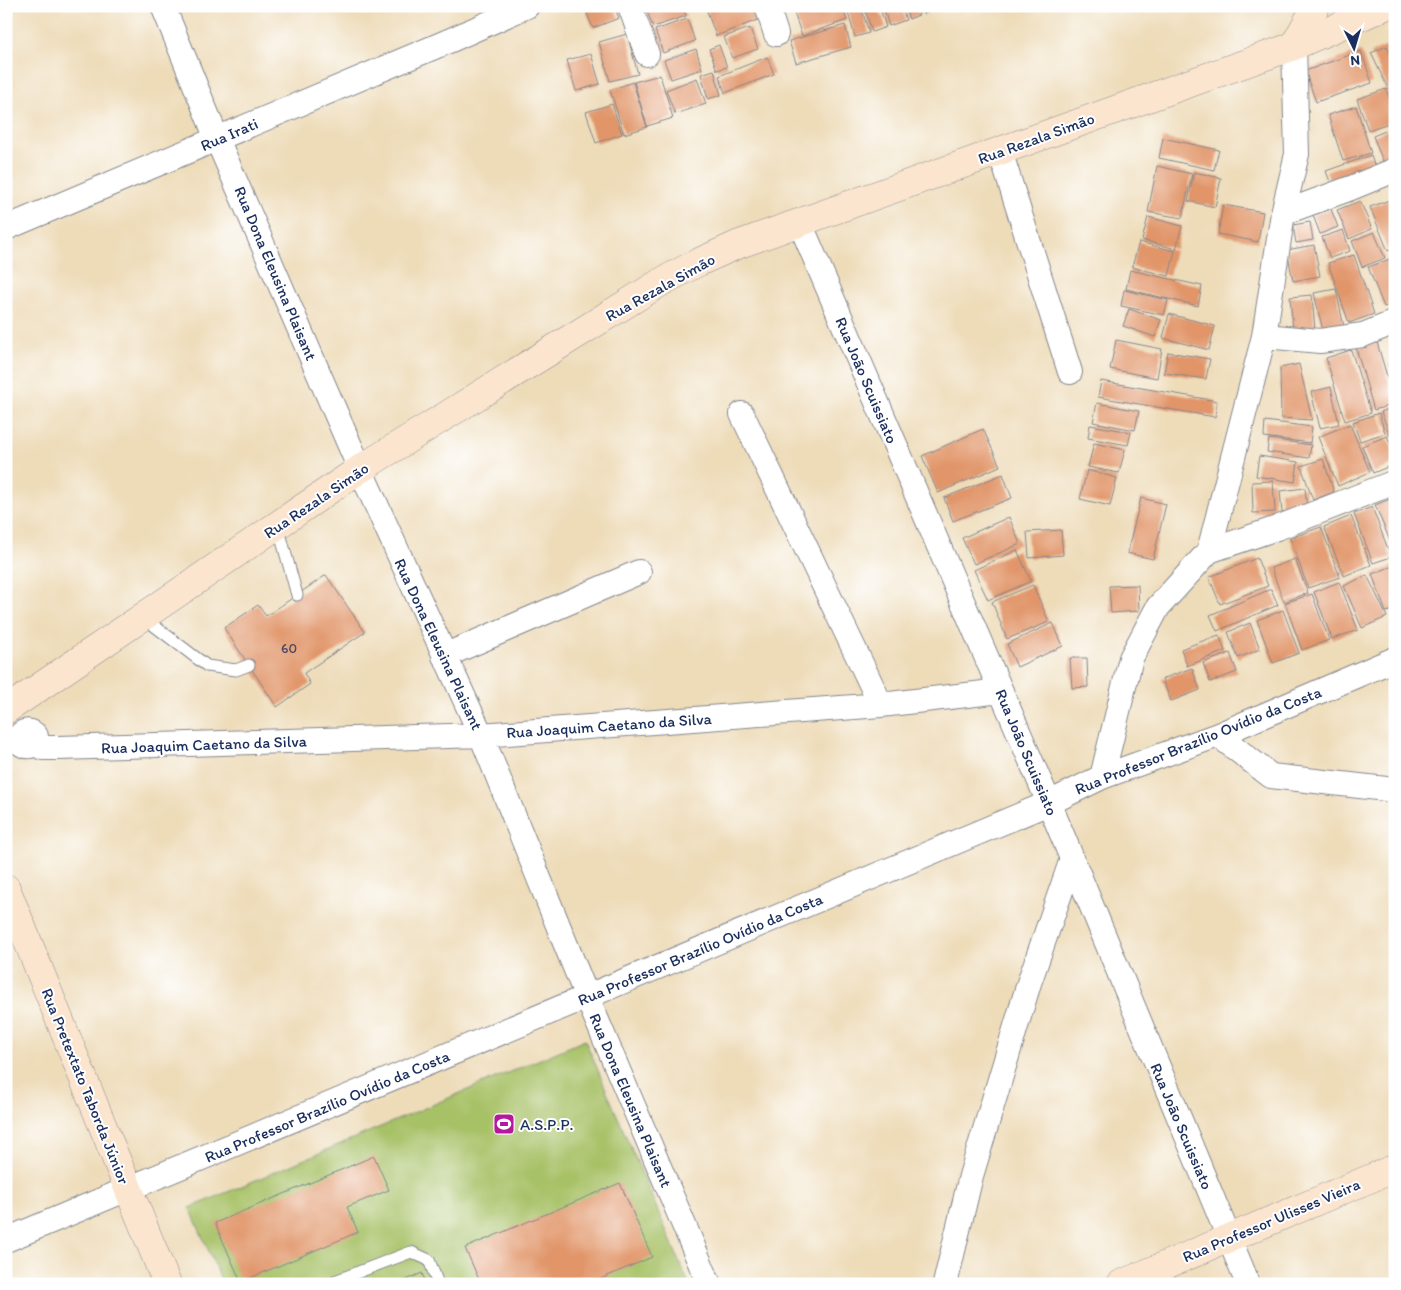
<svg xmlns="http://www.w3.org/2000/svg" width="1401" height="1290" viewBox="0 0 1401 1290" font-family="Itim,sans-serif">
	<rect width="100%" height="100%" fill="#fff"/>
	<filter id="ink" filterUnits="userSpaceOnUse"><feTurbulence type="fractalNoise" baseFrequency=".02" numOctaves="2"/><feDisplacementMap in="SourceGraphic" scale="10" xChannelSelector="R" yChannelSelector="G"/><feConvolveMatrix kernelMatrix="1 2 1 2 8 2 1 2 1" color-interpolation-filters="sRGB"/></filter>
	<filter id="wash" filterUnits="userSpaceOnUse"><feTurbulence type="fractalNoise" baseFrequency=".0096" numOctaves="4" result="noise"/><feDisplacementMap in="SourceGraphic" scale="20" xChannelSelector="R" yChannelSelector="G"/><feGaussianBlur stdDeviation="1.12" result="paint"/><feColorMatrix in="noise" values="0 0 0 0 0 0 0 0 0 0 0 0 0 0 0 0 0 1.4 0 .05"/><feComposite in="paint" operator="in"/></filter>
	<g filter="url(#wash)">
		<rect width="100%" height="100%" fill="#eedcb9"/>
		<!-- green -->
		<path fill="#a7c166" stroke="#617862" d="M585,1040L689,1284H223L190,1208Z"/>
		<g id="blocks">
			<!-- building -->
			<path fill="#e19569" d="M584,6H614L619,18L593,28Z
				M661,6H682L686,16L653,27L647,11Z
				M705,6H755L760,19L716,36Z
				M805,6H842L847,20L802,36L793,10Z
				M846,6H861L869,33L855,37Z
				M877,6H879L886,27L872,32L865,10Z
				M883,6H901L906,20L889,26Z
				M904,6H916L919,15L909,19Z
				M920,6H936V9L923,14Z
				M687,19L695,41L663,53L655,30Z
				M845,25L851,47L796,63L789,41Z
				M750,28L758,49L732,58L724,37Z
				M627,34L638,74L610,81L599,42Z
				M719,45L727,67L717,70L709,49Z
				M1387,46L1395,64V103L1371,53Z
				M696,49L702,69L671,79L664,60Z
				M1361,51L1372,83L1316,102L1305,71Z
				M591,54L600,84L576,91L567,60Z
				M767,57L774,74L725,93L719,76Z
				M714,70L721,95L708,99L701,74Z
				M660,75L673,118L647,126L634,82Z
				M697,78L706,104L675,114L666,90Z
				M633,82L647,127L624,134L610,90Z
				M1386,89L1395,113V121L1368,130L1357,99Z
				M612,104L622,134L596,143L586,112Z
				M1356,106L1371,153L1343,161L1328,115Z
				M1395,127V160L1384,164L1373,136Z
				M1163,138L1219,150L1214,170L1159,158Z
				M1371,155L1376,172L1332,187L1326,171Z
				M1157,166L1192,174L1182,218L1148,212Z
				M1194,172L1221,178L1215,207L1188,201Z
				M1395,198V248L1388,251L1370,207Z
				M1360,201L1372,229L1349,239L1337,210Z
				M1223,205L1263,212L1258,242L1218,234Z
				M1331,209L1338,227L1320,234L1313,215Z
				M1148,217L1182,226L1176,249L1142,240Z
				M1310,222L1313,240L1296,243L1293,225Z
				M1343,230L1350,251L1330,258L1322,237Z
				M1374,232L1385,258L1362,267L1352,241Z
				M1139,242L1175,251L1169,276L1132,267Z
				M1314,245L1320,276L1293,281L1287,250Z
				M1354,255L1374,314L1349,323L1328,263Z
				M1390,259L1395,270V303L1384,307L1368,267Z
				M1130,270L1202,286L1198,306L1126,289Z
				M1336,289L1344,327L1323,331L1314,293Z
				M1124,290L1168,300L1164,315L1121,306Z
				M1312,295L1315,330L1293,331L1290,297Z
				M1129,309L1161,320L1155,337L1123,326Z
				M1169,314L1215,326L1209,350L1163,338Z
				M1116,340L1162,349L1157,378L1110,369Z
				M1377,342L1395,404L1374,410L1356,348Z
				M1351,350L1371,413L1345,421L1326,358Z
				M1168,352L1210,359L1206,379L1164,373Z
				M1395,362V382H1394L1389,364Z
				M1299,364L1312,420L1281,418L1280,368Z
				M1101,381L1217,401L1215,417L1098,397Z
				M1331,387L1339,424L1320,428L1311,392Z
				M1097,403L1139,411L1135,430L1093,422Z
				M1395,406V437L1391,438L1381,412Z
				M1379,413L1385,433L1360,441L1353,422Z
				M1265,421L1312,427L1310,443L1264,437Z
				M1350,424L1370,472L1338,486L1318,437Z
				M1090,425L1131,432L1128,445L1088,438Z
				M983,429L1000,466L938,493L922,456Z
				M1387,436L1395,455V464L1373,473L1362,446Z
				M1269,439L1311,445L1309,458L1267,452Z
				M1094,443L1125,450L1119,473L1088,467Z
				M1259,456L1298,462L1295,482L1256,476Z
				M1323,459L1334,492L1313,500L1301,466Z
				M1087,470L1117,478L1110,506L1080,499Z
				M1003,474L1012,498L953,521L944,498Z
				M1273,481L1275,512L1253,513L1252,482Z
				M1305,488L1307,509L1282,512L1280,491Z
				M1395,497V553L1375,505Z
				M1141,498L1166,504L1153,559L1127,553Z
				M1372,507L1391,557L1373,563L1354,514Z
				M1351,516L1371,565L1344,576L1324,527Z
				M1009,517L1020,544L974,564L962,538Z
				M1321,527L1340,577L1308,588L1290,538Z
				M1061,530L1063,555L1029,558L1027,532Z
				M1017,550L1031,581L988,600L974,570Z
				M1257,558L1268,586L1220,604L1209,577Z
				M1295,559L1308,593L1284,602L1271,568Z
				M1393,566L1395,570V609L1386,612L1372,574Z
				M326,575L365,632L304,673L310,684L277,707L224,628L258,605L266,616Z
				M1367,575L1387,617L1362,628L1344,586Z
				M1339,582L1358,630L1332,639L1314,592Z
				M1033,585L1049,622L1007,639L992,602Z
				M1138,585L1139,611L1111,613L1109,586Z
				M1271,589L1278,605L1217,631L1210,615Z
				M1312,594L1329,640L1302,650L1285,603Z
				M1283,610L1299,653L1273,663L1257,620Z
				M1053,623L1063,646L1017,667L1007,644Z
				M1250,623L1260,649L1238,658L1228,632Z
				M1219,635L1225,651L1187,666L1181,649Z
				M1230,653L1237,672L1210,682L1203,663Z
				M1070,658H1087L1088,687L1072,688Z
				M1192,668L1200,690L1171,701L1162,679Z
				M374,1156L389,1190L347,1207L358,1232L241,1282L215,1223Z
				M620,1183L652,1257L589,1284H481L465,1248Z
				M422,1273L426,1284H397Z"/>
		</g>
	</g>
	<g filter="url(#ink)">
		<use href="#blocks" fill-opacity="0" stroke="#84868c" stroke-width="1"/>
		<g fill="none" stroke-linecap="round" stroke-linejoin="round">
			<!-- lane casing -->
			<g stroke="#84868c" stroke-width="13">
				<path id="lane" d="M278,526L297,595
					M144,618L207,666L236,670L249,665
					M327,1284L411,1252L429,1260L438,1284"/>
			</g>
			<!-- street casing -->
			<g stroke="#84868c" stroke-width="26">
				<path id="street" d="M163,6L217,139L360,469L481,735L587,997L709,1284
					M630,6L647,54
					M767,6L776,34
					M1000,151L1070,372
					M1283,213L1351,188L1395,170
					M800,223L1049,803L1248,1284
					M6,228L451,40L527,6
					M1264,336L1320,341L1363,335L1395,322
					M742,414L881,705
					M1209,551L1277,528L1395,482
					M444,656L639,572
					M1218,735L1271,776L1395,790
					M36,744C30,747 25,747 20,743V735C25,730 32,730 36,736V744L43,748H59L481,735L881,705L1001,691
					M1102,777L1131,658L1158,607L1209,551L1264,336L1283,213L1297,154L1294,46
					M6,1240L1049,803L1102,777L1218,735L1395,659
					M945,1284L971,1176L1029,983L1072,859"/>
			</g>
			<!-- secondary casing -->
			<g stroke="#84868c" stroke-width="29">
				<path id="secondary" d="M1294,46L1316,6
					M6,710L360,469L663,281L699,262L737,245L1294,46L1385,6
					M6,888L167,1284
					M1121,1284L1395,1168"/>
			</g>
			<!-- lane -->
			<use href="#lane" stroke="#fff" stroke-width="11"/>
			<!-- street -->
			<use href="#street" stroke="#fff" stroke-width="24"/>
			<!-- secondary -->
			<use href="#secondary" stroke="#fbe5cf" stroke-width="28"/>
		</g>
	</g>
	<!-- icons -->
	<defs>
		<g id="stadium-square" transform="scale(1.125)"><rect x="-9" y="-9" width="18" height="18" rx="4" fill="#b5179e" stroke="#fff"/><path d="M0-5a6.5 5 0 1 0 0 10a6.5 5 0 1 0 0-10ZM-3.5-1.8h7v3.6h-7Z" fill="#fff"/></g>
	</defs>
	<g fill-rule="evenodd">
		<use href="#stadium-square" x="504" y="1124"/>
	</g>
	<g text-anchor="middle" stroke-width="4" stroke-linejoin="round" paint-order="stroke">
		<!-- number labels -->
		<g font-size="14" fill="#4c4861">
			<text x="289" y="653">60</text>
		</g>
		<!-- street labels -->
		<g font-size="16" fill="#1b2f5e" stroke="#fff">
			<text transform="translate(229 134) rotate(-23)" y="6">Rua Irati</text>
			<text transform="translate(1036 138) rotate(-20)" y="6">Rua Rezala Simão</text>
			<text transform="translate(276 273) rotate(67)" y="6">Rua Dona Eleusina Plaisant</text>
			<text transform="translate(660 287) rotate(-29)" y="6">Rua Rezala Simão</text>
			<text transform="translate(867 380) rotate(67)" y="6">Rua João Scuissiato</text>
			<text transform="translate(316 500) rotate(-34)" y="6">Rua Rezala Simão</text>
			<text transform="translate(439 644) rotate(65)" y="6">Rua Dona Eleusina Plaisant</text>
			<text transform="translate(609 725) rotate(-4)" y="6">Rua Joaquim Caetano da Silva</text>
			<text transform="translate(1198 740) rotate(-22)" y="6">Rua Professor Brazílio Ovídio da Costa</text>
			<text transform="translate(204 744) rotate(-2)" y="6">Rua Joaquim Caetano da Silva</text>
			<text transform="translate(1027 752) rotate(67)" y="6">Rua João Scuissiato</text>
			<text transform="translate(700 949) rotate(-23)" y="6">Rua Professor Brazílio Ovídio da Costa</text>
			<text transform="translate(86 1086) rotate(68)" y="6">Rua Pretextato Taborda Júnior</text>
			<text transform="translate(631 1100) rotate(67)" y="6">Rua Dona Eleusina Plaisant</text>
			<text transform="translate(327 1106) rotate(-23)" y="6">Rua Professor Brazílio Ovídio da Costa</text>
			<text transform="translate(1182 1126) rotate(67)" y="6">Rua João Scuissiato</text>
			<text transform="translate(1271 1220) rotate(-23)" y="6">Rua Professor Ulisses Vieira</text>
		</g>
		<!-- poi labels -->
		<g font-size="16" fill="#1b2f5e" stroke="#fff" text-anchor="start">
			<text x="520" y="1130">A.S.P.P.</text>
		</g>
	</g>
	<!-- margin -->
	<rect width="1401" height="1290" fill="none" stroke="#fff" stroke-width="25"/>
	<!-- north arrow -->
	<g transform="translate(1354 48) rotate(175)" stroke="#ffffff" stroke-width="4" paint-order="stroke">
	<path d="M0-4L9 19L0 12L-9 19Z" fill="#1b2f5e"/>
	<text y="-8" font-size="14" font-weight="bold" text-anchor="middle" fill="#1b2f5e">N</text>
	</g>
</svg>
